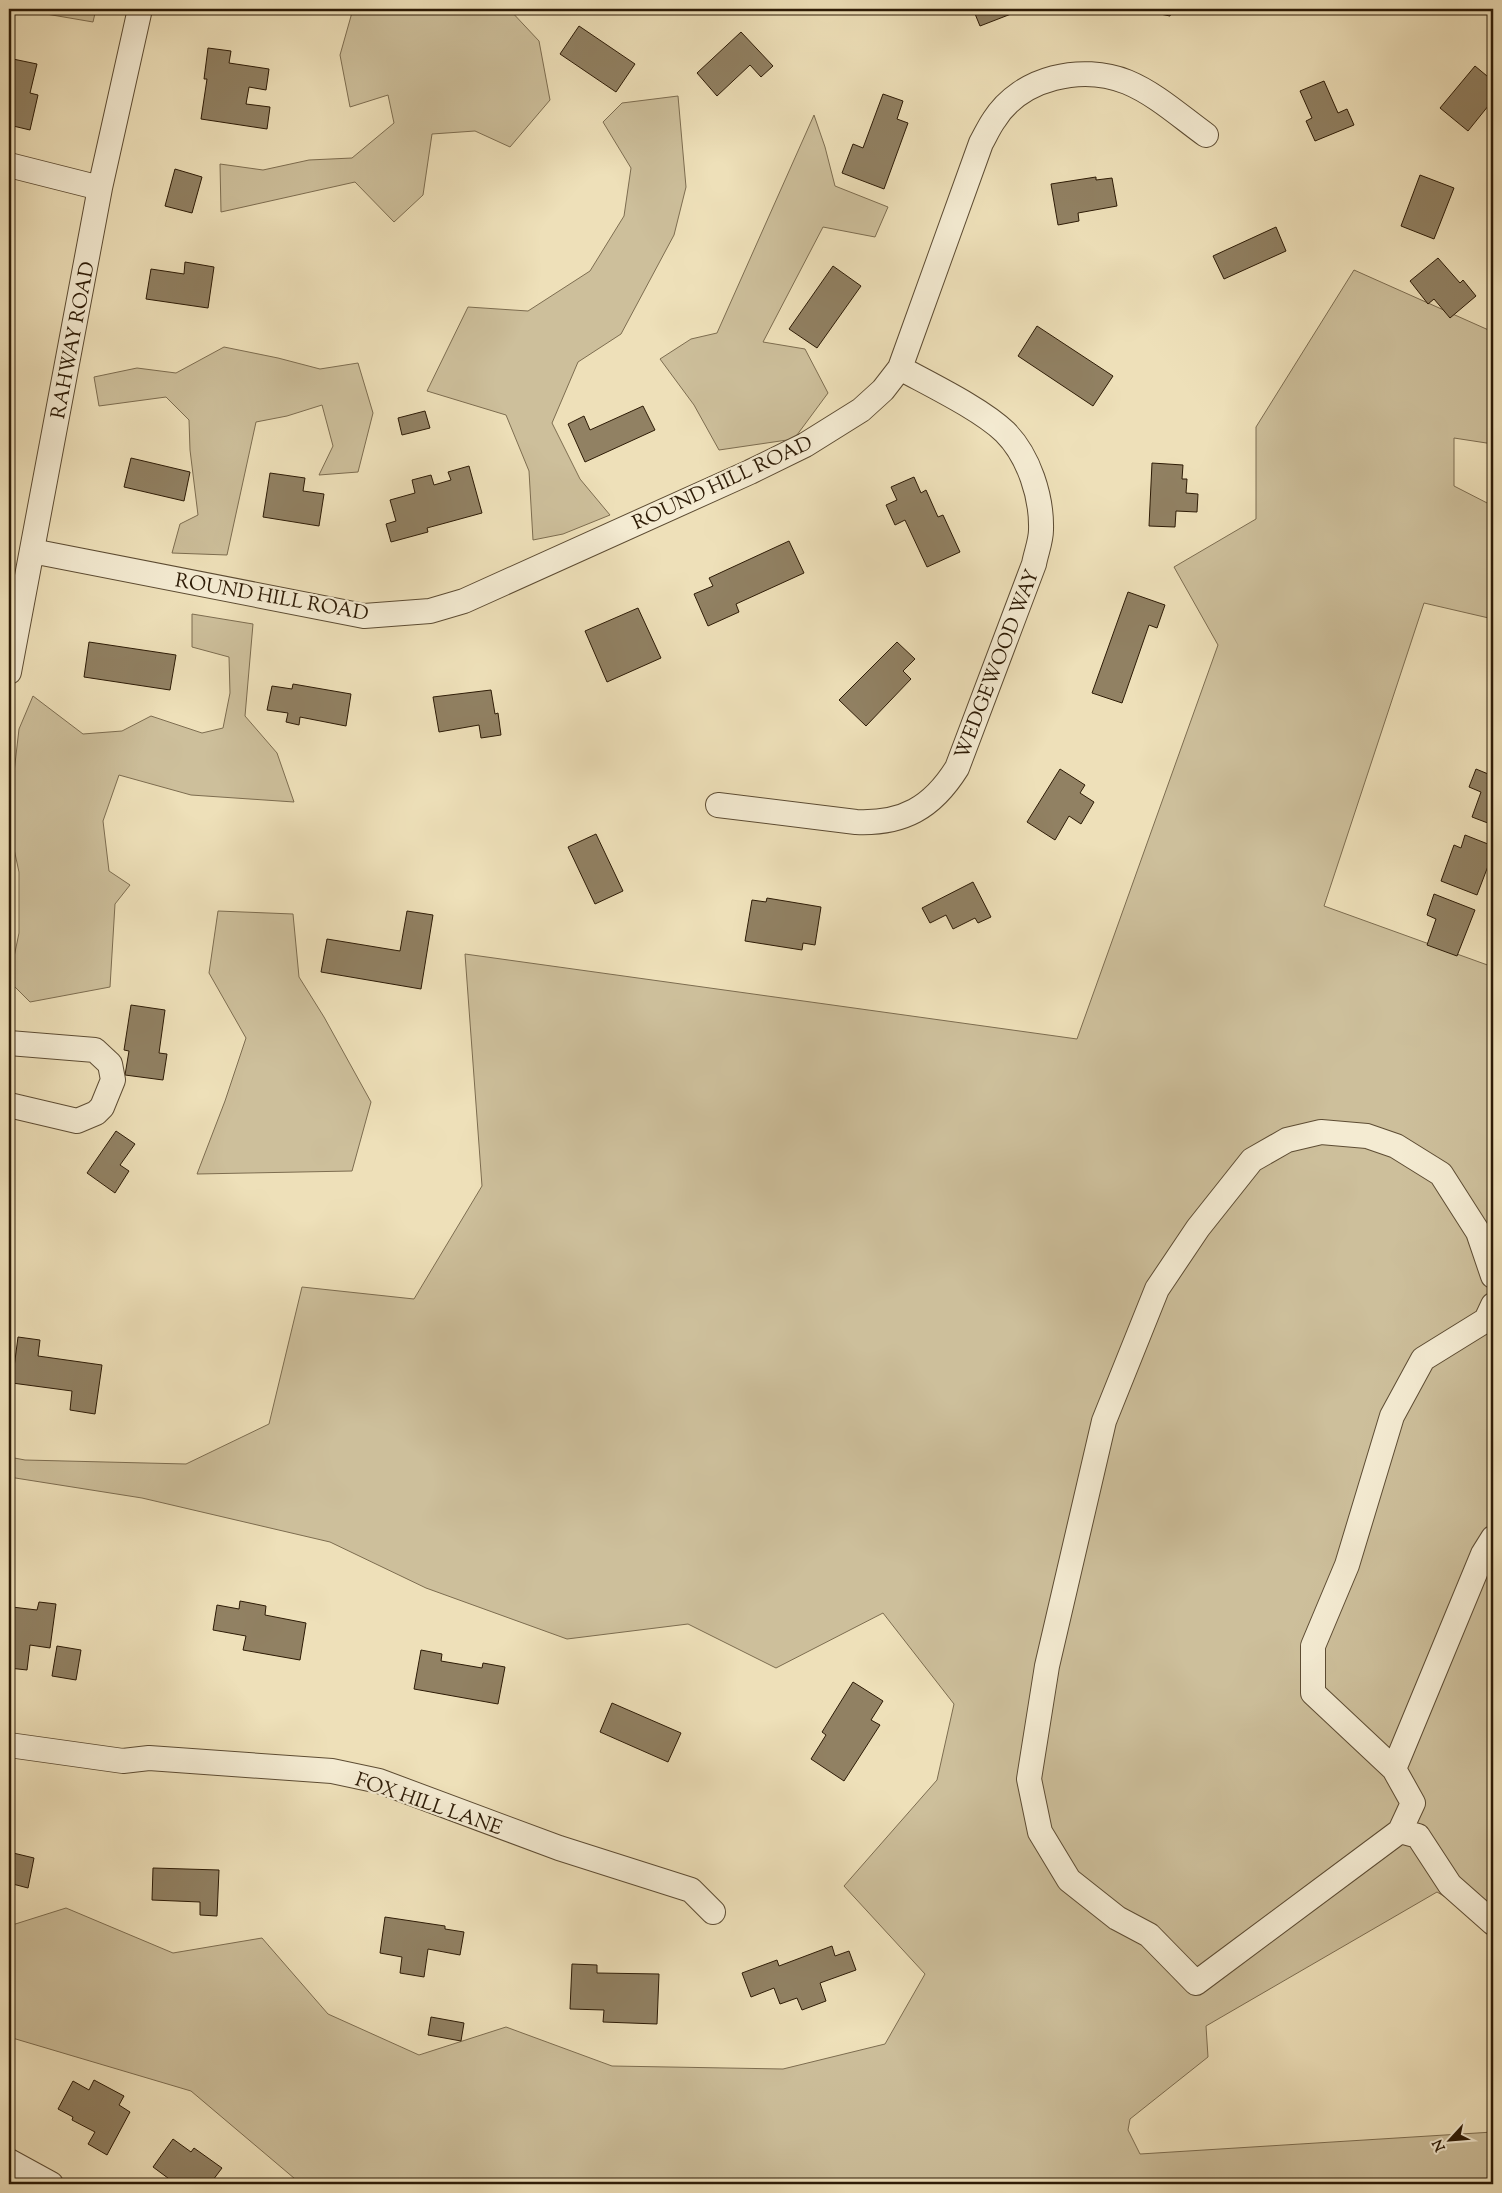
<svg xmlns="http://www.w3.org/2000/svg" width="1502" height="2193" viewBox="0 0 1502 2193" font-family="'Sorts Mill Goudy',serif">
	<rect width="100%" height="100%" fill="#eee0b9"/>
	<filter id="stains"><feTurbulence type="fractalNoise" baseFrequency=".004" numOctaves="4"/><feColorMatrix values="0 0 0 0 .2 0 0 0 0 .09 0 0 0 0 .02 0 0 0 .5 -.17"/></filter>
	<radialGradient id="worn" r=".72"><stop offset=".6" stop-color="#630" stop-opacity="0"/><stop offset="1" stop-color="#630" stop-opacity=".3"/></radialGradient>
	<!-- green -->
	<path fill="#cdbf9b" stroke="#7d6d50" d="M17,9H96L93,22Z
		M353,9H509L539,41L550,100L510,147L475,131L432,134L423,195L394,222L355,182L221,212L220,164L263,170L309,160L352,158L394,123L388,95L350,107L340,55Z
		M678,96L686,187L674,235L621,334L578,362L552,423L580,479L610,515L563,534L533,540L529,471L506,415L427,391L468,307L528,311L590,271L624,216L631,168L603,122L622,103Z
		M814,115L825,147L835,186L888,207L875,237L823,227L763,342L805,349L828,393L794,439L719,450L694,405L660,359L691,339L717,333Z
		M1354,270L1493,332V444L1454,438V486L1493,506V619L1424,603L1324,906L1493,967V1925L1437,1892L1206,2026L1208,2057L1130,2119L1128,2130L1140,2154L1493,2132V2184H301L191,2091L9,2037V1926L66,1908L173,1953L262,1938L328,2014L419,2055L506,2027L612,2066L783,2069L885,2044L925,1974L844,1886L937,1780L954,1704L883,1613L776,1668L688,1624L567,1639L426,1588L330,1542L142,1498L9,1477V1457L25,1460L186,1464L269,1424L302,1287L414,1299L482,1186L465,954L1077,1039L1218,645L1174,567L1256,519V427Z
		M224,347L278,358L320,369L358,363L373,413L358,472L319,475L333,446L322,405L287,416L256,422L227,555L172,553L180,524L198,515L190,450L189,420L166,397L99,406L94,377L137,368L176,373Z
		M192,614L253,624L245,716L277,753L294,802L191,795L119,775L103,821L109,871L130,885L115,904L110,987L30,1002L9,981L19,933V872L9,826V816L19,729L33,696L83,734L122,731L151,716L202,733L223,728L230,693L229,657L192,647Z
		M218,911L293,914L299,977L324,1017L371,1102L352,1171L197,1174L225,1101L246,1038L209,973Z"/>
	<!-- building -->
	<path fill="#918163" stroke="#2d1b06" d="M973,9H1024L980,26Z
		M1135,9H1172L1170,16Z
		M579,26L635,64L616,92L560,54Z
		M741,32L773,66L761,77L750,65L717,96L697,73Z
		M208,48L231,51L229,63L269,69L266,90L249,87L246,104L270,107L267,129L201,119L207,79H204Z
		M13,59L37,64L30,93L38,95L30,130L9,125V77Z
		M1475,66L1493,81V100L1468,131L1440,108Z
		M1324,81L1338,113L1347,109L1354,125L1315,141L1306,121L1312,118L1300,91Z
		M883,94L903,101L897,119L908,123L884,189L842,173L853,144L863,148Z
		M175,169L202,177L192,213L165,206Z
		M1420,175L1454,188L1434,239L1401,226Z
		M1096,177V180L1112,178L1117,206L1078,213L1079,221L1058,225L1051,184Z
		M1276,227L1286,251L1224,279L1213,256Z
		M1438,258L1460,283L1463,280L1476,296L1450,318L1434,299L1428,304L1410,281Z
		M185,262L214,267L208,308L146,299L151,269L184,274Z
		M833,266L861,286L817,348L789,329Z
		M1037,326L1113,376L1093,406L1018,356Z
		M643,406L655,430L585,462L568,424L584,416L590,430Z
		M425,411L430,428L402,435L398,418Z
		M131,458L190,472L184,501L124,487Z
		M1152,463L1183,465L1182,479H1187L1186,493L1198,494L1197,512L1176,511L1175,527L1149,526Z
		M469,466L482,513L427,528L428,532L391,542L386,524L396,521L390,500L415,493L412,480L431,475L434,485L451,480L448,472Z
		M270,473L305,478L303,491L324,494L319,526L263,517Z
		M914,477L921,493L926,490L938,517L943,515L960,552L927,567L905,520L895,525L886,505L897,500L891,487Z
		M789,541L804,573L736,604L739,612L708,626L694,594L713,586L709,578Z
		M1128,592L1165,605L1157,628L1149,625L1122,703L1092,693Z
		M638,608L661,658L607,682L585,631Z
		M89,642L176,655L170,690L84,677Z
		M897,642L915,659L903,671L911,679L866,726L839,700Z
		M293,684L351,694L346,726L300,717L299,725L286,722L288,713L267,710L272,686L292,689Z
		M491,690L495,714L498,713L501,735L481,738L479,725L439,732L433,697Z
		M1493,729V746L1488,744Z
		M1060,769L1085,785L1080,793L1094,802L1081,824L1069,816L1055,840L1027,822Z
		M1476,769L1493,776V825L1472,817L1481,792L1469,787Z
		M596,834L623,891L595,904L568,847Z
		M1465,835L1493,846V853L1477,895L1441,881L1454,845L1461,848Z
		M973,882L991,917L978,923L975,918L953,929L946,915L930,923L922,908Z
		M1434,894L1475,910L1457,956L1427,945L1436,919L1427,915Z
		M767,898L821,907L815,945L803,943L802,950L745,941L752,900L766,902Z
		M407,911L433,915L421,989L321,972L327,939L400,951Z
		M131,1005L165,1010L159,1053L167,1054L163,1080L125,1075L129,1051L124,1050Z
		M116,1131L135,1144L120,1165L129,1171L115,1193L87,1173Z
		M18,1337L40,1340L38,1356L102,1365L95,1414L70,1410L72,1391L12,1383Z
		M9,1596H13L12,1607L37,1610L39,1602L56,1604L50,1648L30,1645L27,1670L9,1668Z
		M240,1601L266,1606L265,1615L306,1623L300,1660L243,1650L246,1636L213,1630L217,1605L239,1609Z
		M57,1646L81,1650L76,1680L52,1676Z
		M421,1650L442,1654L441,1661L482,1668L483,1663L505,1667L498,1704L414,1689Z
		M853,1682L883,1701L871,1720L880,1725L844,1781L811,1759L826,1735L822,1732Z
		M612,1703L681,1733L668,1762L600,1732Z
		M9,1852L34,1858L28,1888L9,1883Z
		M153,1868L219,1870L217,1916L200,1915V1902L152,1900Z
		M385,1917L445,1926V1929L464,1932L460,1955L428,1949L424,1977L400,1973L402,1957L380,1953Z
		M832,1946L835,1956L849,1951L856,1970L820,1983L826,2001L802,2010L797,1998L780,2004L774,1988L751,1997L742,1973L777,1960L779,1966Z
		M572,1964L597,1965V1973L659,1974L657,2024L603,2022L604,2010L570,2009Z
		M431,2017L464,2023L461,2041L428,2035Z
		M94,2080L124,2096L119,2105L130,2112L107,2155L88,2144L95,2132L72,2120L73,2117L58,2109L73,2081L89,2090Z
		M173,2139L191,2152L194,2148L222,2168L210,2184H176L153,2167Z"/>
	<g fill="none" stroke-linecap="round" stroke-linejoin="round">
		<!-- minor casing -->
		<g stroke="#5d4c33" stroke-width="26">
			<path id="minor" d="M9,165L100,188
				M32,551L364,616L430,611L464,601L750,472L805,445L861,410L883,390L900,368L981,143C985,136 989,127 994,120C1021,77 1082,64 1127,82C1156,94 1181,117 1206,135
				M9,672L100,188L140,9
				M718,805L856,822C903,824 932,808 957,768L1034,564C1036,553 1041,541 1041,530C1042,497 1029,456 1005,432C981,409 931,385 900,368
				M9,1043L95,1050L110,1064L113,1080L102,1107L96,1113L77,1121L9,1105
				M1493,1276L1478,1232L1441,1174L1396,1146L1367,1136L1321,1132L1287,1140L1252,1160L1198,1228L1157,1289L1104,1421L1047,1666L1029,1779L1040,1832L1069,1880L1117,1918L1149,1935L1196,1983L1400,1831L1413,1803L1394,1769L1313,1693V1646L1347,1565L1392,1416L1423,1359L1486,1320L1493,1305
				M9,1745L123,1761L149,1758L332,1771L379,1781L559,1848L691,1890L713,1912
				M1394,1769L1483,1554L1493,1538
				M1400,1831L1418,1836L1450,1885L1493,1923
				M9,2161L51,2184"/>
		</g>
		<!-- minor -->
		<use href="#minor" stroke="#f4ebd2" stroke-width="24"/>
	</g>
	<g text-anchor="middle" stroke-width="4.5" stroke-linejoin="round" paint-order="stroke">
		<!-- street labels -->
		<g font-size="20" fill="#2d1b06" stroke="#f4ebd2">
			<text transform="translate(72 340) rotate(-79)" y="7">RAHWAY ROAD</text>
			<text transform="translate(722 482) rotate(-25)" y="7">ROUND HILL ROAD</text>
			<text transform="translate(272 596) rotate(10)" y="7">ROUND HILL ROAD</text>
			<text transform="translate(996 664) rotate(-69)" y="7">WEDGEWOOD WAY</text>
			<text transform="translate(429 1803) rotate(19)" y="7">FOX HILL LANE</text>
		</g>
	</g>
	<!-- margin -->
	<rect width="1502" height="2193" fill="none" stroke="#eee0b9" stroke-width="30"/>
	<rect x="10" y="10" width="1482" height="2173" fill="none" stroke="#2d1b06" stroke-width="2.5"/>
	<rect x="15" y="15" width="1472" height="2163" fill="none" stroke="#2d1b06"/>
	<!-- north arrow -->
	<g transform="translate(1450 2140) rotate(244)" stroke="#f4ebd2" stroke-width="4" paint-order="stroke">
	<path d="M0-4L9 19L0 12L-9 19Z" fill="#2d1b06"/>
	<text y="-8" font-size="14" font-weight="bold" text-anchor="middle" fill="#2d1b06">N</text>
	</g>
	<rect width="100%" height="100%" filter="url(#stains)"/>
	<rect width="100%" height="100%" fill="url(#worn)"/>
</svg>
